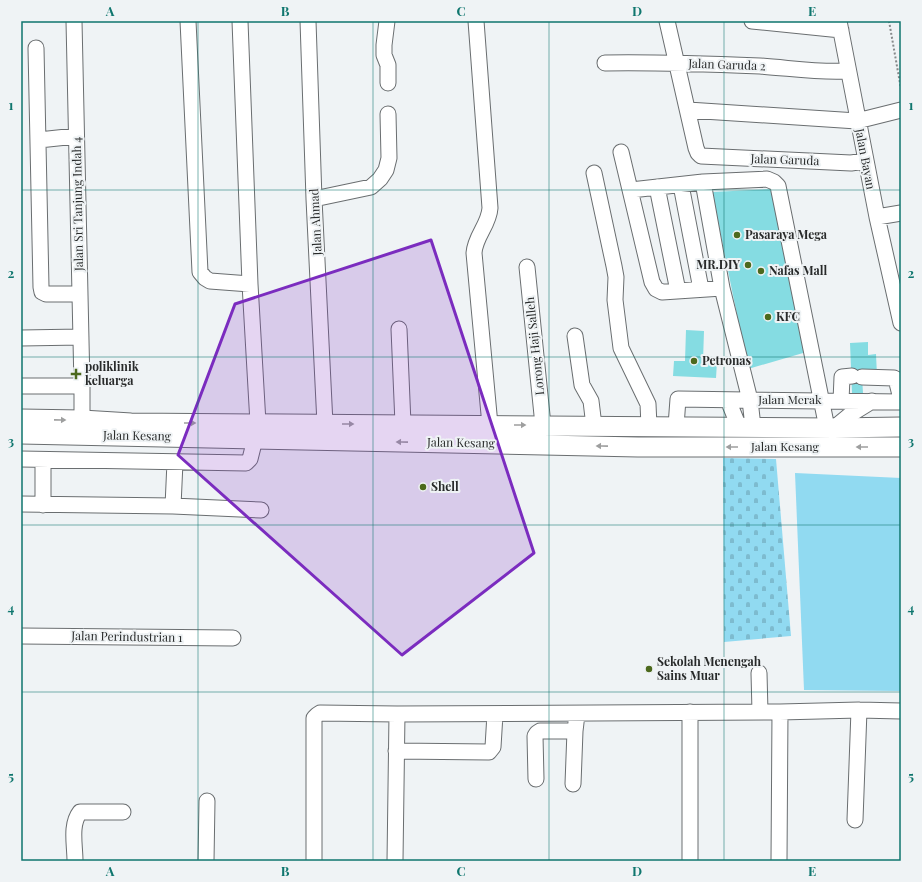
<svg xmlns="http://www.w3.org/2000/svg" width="922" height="882" viewBox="0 0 922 882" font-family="'Playfair Display',serif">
	<defs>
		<pattern id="cemetery-stones" width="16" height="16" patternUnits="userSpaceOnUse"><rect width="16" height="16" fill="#91daf1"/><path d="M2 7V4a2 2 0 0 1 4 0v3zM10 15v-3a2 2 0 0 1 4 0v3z" fill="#7dbbcf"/></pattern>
	</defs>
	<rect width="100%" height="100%" fill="#eff3f5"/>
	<!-- grass -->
	<path fill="#91daf1" d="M795,473L901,478V691L804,690Z"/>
	<!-- cemetery -->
	<path fill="url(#cemetery-stones)" d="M723,458L776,459L791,636L724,642Z"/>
	<!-- building -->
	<path fill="#85dce2" d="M775,189L810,351L748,369L712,192Z
		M686,330L704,331L703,361L717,362L716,378L673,376L674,361H685Z
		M868,342V355L876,354L877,376L862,377L863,393H852L850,343Z"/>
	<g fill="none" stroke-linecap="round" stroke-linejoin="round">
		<!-- minor casing -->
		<g stroke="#6a6e70" stroke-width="17">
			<path id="minor" d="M74,21L82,386
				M188,21L200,272L205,278L210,281L250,284
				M240,21L250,284L258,423
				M308,21L314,199L325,424
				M387,21L384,45V55L388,65V83
				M476,21L490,208C489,225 475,236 474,253L490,425
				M667,21L696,148L698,153L701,156L851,163L865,161
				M752,21L841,30
				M839,21L877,217L901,323
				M36,48L41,287L42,292L46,294H80
				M605,63C657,62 709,64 760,66C790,68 819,73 848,71
				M688,110L857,121L901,110
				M39,140L76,136
				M621,152L652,282L656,289L662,292L722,288
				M594,173L614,266L616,277L615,300L621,348L648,404L649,426
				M703,182L722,288L750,400L753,427
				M681,185L701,289
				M657,187L678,291
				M631,190L703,182L767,179L774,182L778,186L827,428
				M314,199L371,187L380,179L386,170L389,158L388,114
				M877,217L901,213
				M527,267L543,425
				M399,329L403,424
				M575,336L582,385L591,401L594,426
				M21,338L81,337
				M862,377L894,378L896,379L901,399
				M21,386H82V420
				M728,400L739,427
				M841,401L842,377L852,376
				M676,426L678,399L901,402
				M834,428L851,414L872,401
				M21,459L246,463L250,459L255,439
				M43,460V505
				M21,504L173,506L261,510
				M173,506L175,462
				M21,636L233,638
				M759,673L760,712
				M690,712V861
				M396,751L489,752L493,747L495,714
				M536,779L535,736L537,733L540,731H575L577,714
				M573,784L575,731
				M855,820L859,710
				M75,861C75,845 70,825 80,812H123
				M206,861L207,801
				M314,861V718L317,715L320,713L397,714
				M395,861L397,714L780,712L859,710L901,711
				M779,861L780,712"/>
		</g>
		<!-- major casing -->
		<g stroke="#6a6e70" stroke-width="21">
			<path id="major" d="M21,419L82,420L131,423L834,428L901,427
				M21,434L638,447H901"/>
		</g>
		<!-- path -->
		<path stroke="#86898a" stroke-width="2" stroke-dasharray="2 2" stroke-linecap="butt" d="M889,21L901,89"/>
		<!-- minor -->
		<use href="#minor" stroke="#fff" stroke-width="15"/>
		<!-- major -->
		<use href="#major" stroke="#fff" stroke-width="19"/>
	</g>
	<!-- one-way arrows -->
	<defs><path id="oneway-solid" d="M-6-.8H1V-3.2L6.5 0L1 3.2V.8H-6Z"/></defs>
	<g fill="#9e9f9f">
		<use href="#oneway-solid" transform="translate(60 420) rotate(1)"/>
		<use href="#oneway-solid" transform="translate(190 423)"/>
		<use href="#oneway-solid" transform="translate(348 424)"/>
		<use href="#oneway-solid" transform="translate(520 425)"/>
		<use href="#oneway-solid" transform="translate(402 442) rotate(-179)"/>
		<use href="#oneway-solid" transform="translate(602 446) rotate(-179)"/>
		<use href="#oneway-solid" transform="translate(732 447) rotate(180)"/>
		<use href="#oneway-solid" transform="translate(862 447) rotate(180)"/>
	</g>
	<!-- marked area -->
	<path fill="#7b2cbf" fill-opacity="0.2" stroke="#7b2cbf" stroke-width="3" stroke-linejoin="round" d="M431,240L534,553L402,655L178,455L235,304Z"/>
	<!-- grid -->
	<path fill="none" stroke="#0f766e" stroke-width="1" stroke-opacity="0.55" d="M198,21V861M373,21V861M549,21V861M724,21V861M21,190H901M21,357H901M21,525H901M21,692H901"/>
	<!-- markers -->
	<g fill="#4c691d" stroke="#eff3f5" stroke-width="1.5">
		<circle cx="737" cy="235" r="4"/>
		<circle cx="748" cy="265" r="4"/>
		<circle cx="761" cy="271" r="4"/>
		<circle cx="768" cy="317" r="4"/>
		<circle cx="694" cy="361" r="4"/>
		<path d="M74 368h4v4h4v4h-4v4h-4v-4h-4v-4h4z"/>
		<circle cx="423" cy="487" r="4"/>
		<circle cx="649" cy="669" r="4"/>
	</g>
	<g text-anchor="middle" stroke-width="4" stroke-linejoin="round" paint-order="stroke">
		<!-- street labels -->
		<g font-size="12" fill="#282a2a" stroke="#eff3f5">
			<text transform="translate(727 65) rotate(2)" y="4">Jalan Garuda 2</text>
			<text transform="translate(865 159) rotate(79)" y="4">Jalan Bayan</text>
			<text transform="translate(785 160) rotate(2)" y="4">Jalan Garuda</text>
			<text transform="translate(78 204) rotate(-91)" y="4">Jalan Sri Tanjung Indah 4</text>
			<text transform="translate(316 222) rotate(-93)" y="4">Jalan Ahmad</text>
			<text transform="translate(535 346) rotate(-96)" y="4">Lorong Haji Salleh</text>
			<text x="790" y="404">Jalan Merak</text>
			<text transform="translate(137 436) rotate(1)" y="4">Jalan Kesang</text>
			<text transform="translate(461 443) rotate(1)" y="4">Jalan Kesang</text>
			<text x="785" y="451">Jalan Kesang</text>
			<text transform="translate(127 637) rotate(1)" y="4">Jalan Perindustrian 1</text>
		</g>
		<!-- poi labels -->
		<g font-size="12" font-weight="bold" fill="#282a2a" stroke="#eff3f5" text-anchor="start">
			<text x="745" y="239">Pasaraya Mega</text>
			<text x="740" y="269" text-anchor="end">MR.DIY</text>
			<text x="769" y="275">Nafas Mall</text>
			<text x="776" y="321">KFC</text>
			<text x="702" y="365">Petronas</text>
			<text x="85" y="371">poliklinik<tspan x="85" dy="14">keluarga</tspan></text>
			<text x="431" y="491">Shell</text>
			<text x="657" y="666">Sekolah Menengah<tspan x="657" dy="14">Sains Muar</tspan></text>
		</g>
	</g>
	<!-- border -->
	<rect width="922" height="882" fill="none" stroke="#eff3f5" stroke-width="44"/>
	<rect x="22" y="22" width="878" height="838" fill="none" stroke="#0f766e" stroke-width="1.5"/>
	<g font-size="13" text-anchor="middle" font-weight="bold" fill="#0f766e">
		<text x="110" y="16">A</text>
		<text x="285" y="16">B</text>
		<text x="461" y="16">C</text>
		<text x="637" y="16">D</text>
		<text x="812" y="16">E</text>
		<text x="11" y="110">1</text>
		<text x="911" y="110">1</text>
		<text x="11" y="278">2</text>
		<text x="911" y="278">2</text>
		<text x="11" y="446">3</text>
		<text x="911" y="446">3</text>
		<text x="11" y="613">4</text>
		<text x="911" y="613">4</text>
		<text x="11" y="781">5</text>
		<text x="911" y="781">5</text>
		<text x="110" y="876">A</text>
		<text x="285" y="876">B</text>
		<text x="461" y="876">C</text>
		<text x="637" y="876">D</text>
		<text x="812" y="876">E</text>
	</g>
</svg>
